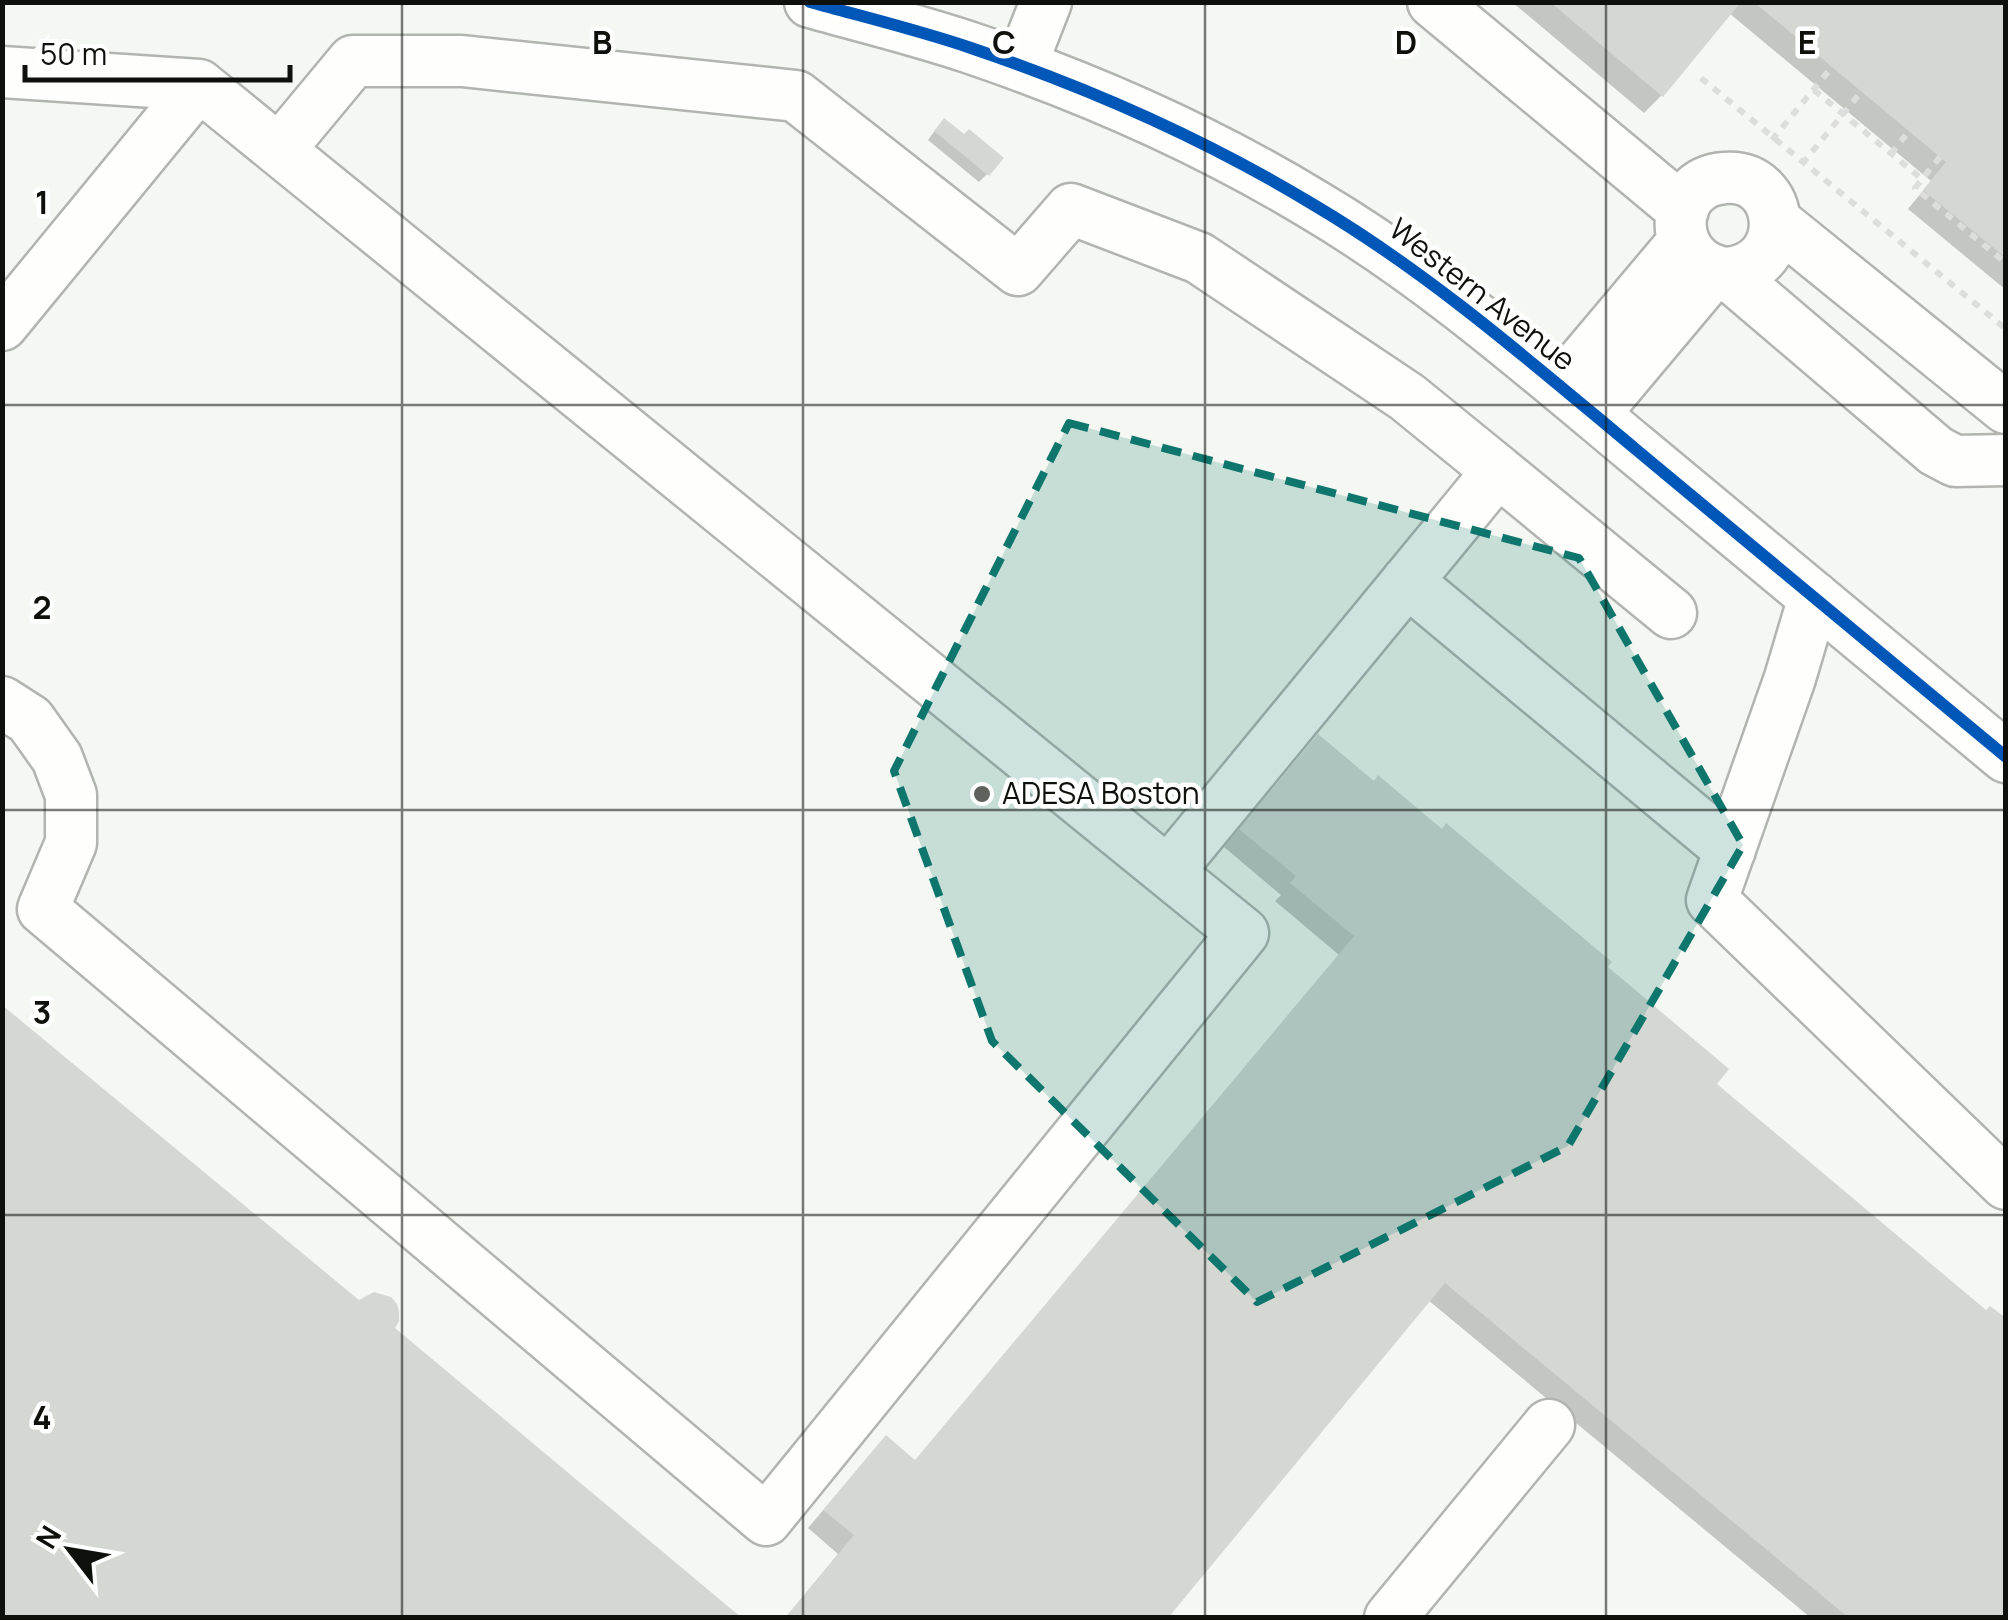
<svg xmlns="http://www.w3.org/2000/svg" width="2008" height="1620" viewBox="0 0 2008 1620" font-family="Manrope,sans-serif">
	<rect width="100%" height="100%" fill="#f5f8f2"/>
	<!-- shadow -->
	<path fill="#0003" d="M1512,2H2004L2006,290L1908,209L1931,181L1729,13L1661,96L1644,113Z
		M936,129L987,174L979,182L928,140Z
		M1301,755L1604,968L1713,1085L1986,1313L2006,1618H1811L1428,1300L1165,1618H785L838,1554L808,1528L869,1456L914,1462L1339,955L1275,901L1281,895L1224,847Z"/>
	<!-- building -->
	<path fill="#d5d7d2" d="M1550,2H1741L1663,97Z
		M1754,2H2006V258L1923,190L1946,162Z
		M944,118L964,134L969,129L1004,158L989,176L934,131Z
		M1318,734L1374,781L1378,775L1442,829L1446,823L1612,962L1608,967L1729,1069L1717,1084L1986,1310L1990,1306L2006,1318V1618H1849L1445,1283L1168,1618H785L854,1535L823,1510L886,1435L915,1460L1354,936L1290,883L1296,876L1239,829Z
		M2,1005L359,1300L374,1292L391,1297L397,1304L399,1312V1321L395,1328L742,1618H2Z"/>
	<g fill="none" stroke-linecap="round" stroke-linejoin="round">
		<!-- minor casing -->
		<g stroke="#b2b4af" stroke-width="55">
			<path id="minor" d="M810,2C864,17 918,30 971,48C1089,88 1207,140 1314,205C1429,273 1531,362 1633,447C1757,550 1881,654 2006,757
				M1433,2L1683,210
				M1021,66L1046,2
				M2,72L199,85L2,325
				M279,150L353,61H462L796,96L1018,270L1071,209L1199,258L1407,397L1498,471L1168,872
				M1775,221L2006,408
				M1727,273C1795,267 1787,173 1725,178C1665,182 1666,266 1727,273L1936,451L1955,461L2006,460
				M1561,387L1683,242
				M1594,414L1714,271
				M1498,471L1671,613
				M1407,581L1730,850
				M1814,597L1790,678L1712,900L2006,1184
				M2,702L30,720L57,758L71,795V843L43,909L766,1520L1243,933L199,85
				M1390,1618L1549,1425"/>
		</g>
		<!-- path -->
		<path stroke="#dddedc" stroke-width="6" stroke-dasharray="8 8" stroke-linecap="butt" d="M1701,78L2006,329
			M1814,90L1922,179
			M1772,140L1832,67
			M1891,154L1909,131
			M1940,157L1915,188L2006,263
			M1802,164L1861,92"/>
		<!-- minor -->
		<use href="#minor" stroke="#fefefd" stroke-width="50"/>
		<!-- cycleway casing -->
		<g stroke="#fff" stroke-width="19">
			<path id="cycleway" d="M810,2C864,17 918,30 971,48C1089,88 1207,140 1314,205C1429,273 1531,362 1633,447C1757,550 1881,654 2006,757"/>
		</g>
		<!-- cycleway -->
		<use href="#cycleway" stroke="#0057b8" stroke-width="12"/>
	</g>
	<!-- marked area -->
	<path fill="#0f766e" fill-opacity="0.2" stroke="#0f766e" stroke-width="8" stroke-dasharray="20 12" stroke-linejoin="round" d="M1069,423L1579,558L1743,845L1568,1146L1257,1302L992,1041L894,771Z"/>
	<!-- grid -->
	<path fill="none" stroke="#0e100c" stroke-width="2.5" stroke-opacity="0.55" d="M402,2V1618M803,2V1618M1205,2V1618M1606,2V1618M2,405H2006M2,810H2006M2,1215H2006"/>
	<!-- markers -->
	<circle fill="#5f615c" stroke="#fff" stroke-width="4" cx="982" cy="794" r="10"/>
	<g text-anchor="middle" stroke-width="9" stroke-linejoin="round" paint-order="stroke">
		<!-- street labels -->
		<g font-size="30" fill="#0e100c" stroke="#fff">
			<text transform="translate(1482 295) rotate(38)" y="10">Western Avenue</text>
		</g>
		<!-- poi labels -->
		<g font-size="30" fill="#0e100c" stroke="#fff" text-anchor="start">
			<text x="1002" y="804">ADESA Boston</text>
		</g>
	</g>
	<g font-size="32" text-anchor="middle" font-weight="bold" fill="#0e100c" stroke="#fff" stroke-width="9" stroke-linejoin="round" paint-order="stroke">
		<text x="602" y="54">B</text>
		<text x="1004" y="54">C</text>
		<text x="1406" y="54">D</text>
		<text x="1807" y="54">E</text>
		<text x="42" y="214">1</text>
		<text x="42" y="619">2</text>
		<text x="42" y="1024">3</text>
		<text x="42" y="1429">4</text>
	</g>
	<!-- border -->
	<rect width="2008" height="1620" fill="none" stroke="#0e100c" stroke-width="10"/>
	<!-- north arrow -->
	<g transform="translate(70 1550) rotate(301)" stroke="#ffffff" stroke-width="8" paint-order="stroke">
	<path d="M0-8L18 38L0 25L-18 38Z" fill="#0e100c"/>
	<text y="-15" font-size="28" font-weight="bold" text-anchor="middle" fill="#0e100c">N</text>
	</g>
	<!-- scale -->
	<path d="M25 65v15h265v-15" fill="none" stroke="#0e100c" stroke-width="5"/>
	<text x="40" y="65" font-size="30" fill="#0e100c" stroke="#ffffff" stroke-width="8" paint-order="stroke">50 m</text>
</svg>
